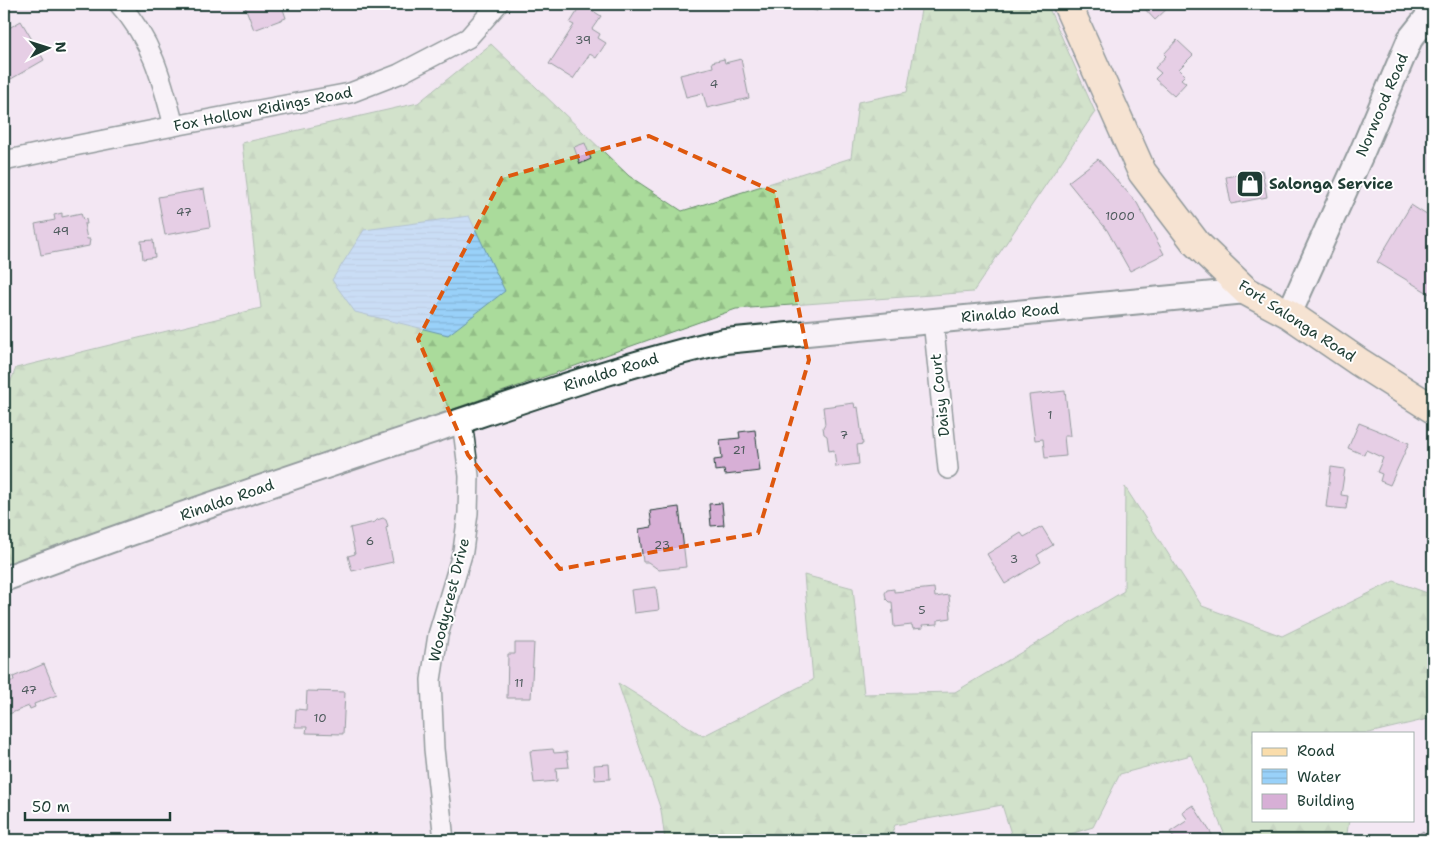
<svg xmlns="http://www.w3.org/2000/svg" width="1437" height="844" viewBox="0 0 1437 844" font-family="'Shantell Sans',sans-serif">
	<defs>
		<pattern id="forest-firs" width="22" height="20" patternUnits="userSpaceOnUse" patternTransform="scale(1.25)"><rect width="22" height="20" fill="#aadb9b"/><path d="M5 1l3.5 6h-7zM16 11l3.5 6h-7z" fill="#92bd86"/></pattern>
		<pattern id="water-rules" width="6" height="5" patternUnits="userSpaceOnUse" patternTransform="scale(1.25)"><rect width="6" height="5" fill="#99d1f9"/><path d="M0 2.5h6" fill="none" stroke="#83b4d6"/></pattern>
	</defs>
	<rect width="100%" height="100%" fill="#f3e7f3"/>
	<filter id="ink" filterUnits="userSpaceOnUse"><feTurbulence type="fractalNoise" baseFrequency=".02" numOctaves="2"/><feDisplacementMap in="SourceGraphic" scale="10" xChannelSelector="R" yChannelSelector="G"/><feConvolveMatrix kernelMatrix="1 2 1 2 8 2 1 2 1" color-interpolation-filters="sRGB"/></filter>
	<g filter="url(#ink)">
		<!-- forest -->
		<path fill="url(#forest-firs)" stroke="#648c68" d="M922,4H1047L1095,112L973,292L736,309L4,568V398L16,368L261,308L242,143L418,103L491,44L629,176L682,211L851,158L858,102L907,92Z
			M1125,487L1202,606L1282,636L1394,581L1433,595V731L1428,719L1369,733H1253V820H1349L1346,840H1227L1191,755L1120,774L1093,827L1051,840H1013L1002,805L895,825L889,840H665L661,810L618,683L703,736L813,680L804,575L853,588L864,694L955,692L1124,591Z"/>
		<!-- water -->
		<path fill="url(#water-rules)" stroke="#6896aa" d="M469,216L505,291L448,335L355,312L332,280L364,230Z"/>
		<!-- building -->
		<path fill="#d7afd6" stroke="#1f3d34" d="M244,4H284L282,6L286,18L254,30Z
			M582,4L601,16L592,29L600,34L598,38L606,43L596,58L590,54L573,79L549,64L574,25L570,23Z
			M793,4H819L817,11Z
			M1146,4H1170L1171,5L1155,20L1143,7Z
			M21,21L44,60L11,79L4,67V31Z
			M1177,40L1193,55L1179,69L1185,75L1181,79L1186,83L1174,96L1155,79L1161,73L1155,68L1166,56L1164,54Z
			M724,59L725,63L741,59L749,98L707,108L703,93L686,97L680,75L713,67L712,62Z
			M585,143L591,159L580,164L574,147Z
			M1098,159L1137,203L1164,254L1130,271L1107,230L1068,182Z
			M1262,170L1267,197L1231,204L1226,177Z
			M204,189L210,227L165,235L158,197Z
			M1411,205L1433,219V296L1377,262Z
			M62,213V217L81,213L83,220L86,219L87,224H84L87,239H90L89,246L41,255L35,224L55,220L54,215Z
			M153,240L155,257L143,259L141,241Z
			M1065,391L1070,436H1064L1066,456L1045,458L1043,439L1035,440L1029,395Z
			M854,403L855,408L858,407L863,444L857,445L859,464L836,467L834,450L829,451L827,436L824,434L823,427L825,424L823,407Z
			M1359,423L1409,443L1390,485L1380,481L1382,474L1377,472L1383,458L1366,450L1364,455L1348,448Z
			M755,430L760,471L725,475L724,470L715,471L714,460L722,459L720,440L740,438L739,432Z
			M1331,467L1345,469L1341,495L1348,496L1346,509L1326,507Z
			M722,503L724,525L711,526L709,504Z
			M679,507L686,567L659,570L648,562H643L639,529L652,527L650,511Z
			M383,518L386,520L388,526L386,528L393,562L352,571L348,556L355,554L350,528L375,522L377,520Z
			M1042,527L1053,545L1037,555L1041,562L1005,584L987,554L1021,533L1024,537Z
			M656,587L659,610L634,613L631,590Z
			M934,588L935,597L949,595L951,618L938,620V624L922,625L923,628L913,629L912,625L894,627L892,602H889L886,599L885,593L887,590L894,589V592Z
			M515,643H534L531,698H507L508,654H515Z
			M44,664L57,695L34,704L35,707L30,709L29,706L4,716V684L14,680L13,677Z
			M307,691L345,692L343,734L306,733L307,727H295L296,709L306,710Z
			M553,749L554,753L567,752L569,767L556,768L557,781L534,783L530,751Z
			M609,764L610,779L595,780L594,765Z
			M1193,805L1213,836L1207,840H1171L1174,838L1170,832L1188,820L1182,812Z
			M1423,831L1430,840H1411Z"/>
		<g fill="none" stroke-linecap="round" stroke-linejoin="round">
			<!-- minor casing -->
			<g stroke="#1f3d34" stroke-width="22">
				<path id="minor" d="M119,4C152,40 162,80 174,126
					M4,161L59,149L174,126L350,93L399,74L468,38L498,4
					M933,320L948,469
					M444,840L434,749L431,680L438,635L463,551L468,513L469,476L462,421"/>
			</g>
			<!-- tertiary casing -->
			<g stroke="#1f3d34" stroke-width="28">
				<path id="tertiary" d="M1289,314L1362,152L1410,39L1433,10
					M4,579C148,525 294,476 440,428C535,396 628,363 725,341L1246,291"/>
			</g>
			<!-- primary casing -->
			<g stroke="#1f3d34" stroke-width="31">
				<path id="primary" d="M1067,4L1142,172L1196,243L1246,291L1289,314L1359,362L1433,409"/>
			</g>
			<!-- minor -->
			<use href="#minor" stroke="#fff" stroke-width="19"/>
			<!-- tertiary -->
			<use href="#tertiary" stroke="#fff" stroke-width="24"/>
			<!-- primary -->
			<use href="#primary" stroke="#faddab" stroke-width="28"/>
		</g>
	</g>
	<!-- marked area -->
	<path d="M0 0H1437V844H0ZM649,136L775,192L809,360L758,533L560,569L468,455L418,339L502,178Z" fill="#f3e7f3" fill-opacity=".55" fill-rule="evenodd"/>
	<path fill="none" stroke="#de580e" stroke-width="4" stroke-dasharray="10 6" stroke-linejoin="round" d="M649,136L775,192L809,360L758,533L560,569L468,455L418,339L502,178Z"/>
	<!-- icons -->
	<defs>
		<g id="shop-square" transform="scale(1.4375)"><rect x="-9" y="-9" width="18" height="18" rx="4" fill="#1f3d34" stroke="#fff"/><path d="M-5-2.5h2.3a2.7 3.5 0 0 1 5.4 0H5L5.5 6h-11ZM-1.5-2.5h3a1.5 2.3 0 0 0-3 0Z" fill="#fff"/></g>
	</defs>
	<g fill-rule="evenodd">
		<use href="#shop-square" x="1250" y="184"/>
	</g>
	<g text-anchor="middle" stroke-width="4" stroke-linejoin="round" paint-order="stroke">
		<!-- number labels -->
		<g font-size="12" fill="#4d5a5c">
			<text x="583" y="44">39</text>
			<text x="714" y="88">4</text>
			<text x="184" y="216">47</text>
			<text x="1120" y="220">1000</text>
			<text x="61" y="235">49</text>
			<text x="1050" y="419">1</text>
			<text x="844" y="439">7</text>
			<text x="739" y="454">21</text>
			<text x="370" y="545">6</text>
			<text x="662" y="549">23</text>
			<text x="1014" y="563">3</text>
			<text x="922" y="614">5</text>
			<text x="519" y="687">11</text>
			<text x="29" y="694">47</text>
			<text x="320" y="722">10</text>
		</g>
		<!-- street labels -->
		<g font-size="15" fill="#1f3d34" stroke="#fff">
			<text transform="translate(1382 105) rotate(-67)" y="5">Norwood Road</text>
			<text transform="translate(263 109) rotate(-11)" y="5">Fox Hollow Ridings Road</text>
			<text transform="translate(1010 313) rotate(-5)" y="5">Rinaldo Road</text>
			<text transform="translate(1297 321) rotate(33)" y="5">Fort Salonga Road</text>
			<text transform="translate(611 372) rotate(-17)" y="5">Rinaldo Road</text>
			<text transform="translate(940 395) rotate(-96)" y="5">Daisy Court</text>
			<text transform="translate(227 500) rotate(-19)" y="5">Rinaldo Road</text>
			<text transform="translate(449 600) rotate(-76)" y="5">Woodycrest Drive</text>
		</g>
		<!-- poi labels -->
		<g font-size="15" font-weight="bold" fill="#1f3d34" stroke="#fff" text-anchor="start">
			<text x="1269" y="189">Salonga Service</text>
		</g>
	</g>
	<!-- margin -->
	<rect width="1437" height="844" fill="none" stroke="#fff" stroke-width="20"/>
	<rect x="10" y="10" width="1417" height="824" fill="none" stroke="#1f3d34" stroke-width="2" filter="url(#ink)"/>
	<!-- legend -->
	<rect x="1252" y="732" width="162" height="90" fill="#ffffff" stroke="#a5b1ae"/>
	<rect x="1262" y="748" width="25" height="8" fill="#faddab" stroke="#a5b1ae"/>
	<text x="1297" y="756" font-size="15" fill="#1f3d34">Road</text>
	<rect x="1262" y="769" width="25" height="15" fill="url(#water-rules)" stroke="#a5b1ae"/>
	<text x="1297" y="782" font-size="15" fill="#1f3d34">Water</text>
	<rect x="1262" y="794" width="25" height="15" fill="#d7afd6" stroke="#a5b1ae"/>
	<text x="1297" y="806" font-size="15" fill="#1f3d34">Building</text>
	<!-- north arrow -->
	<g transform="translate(48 48) rotate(86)" stroke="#ffffff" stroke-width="4" paint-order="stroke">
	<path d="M0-4L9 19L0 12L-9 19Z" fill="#1f3d34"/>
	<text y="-8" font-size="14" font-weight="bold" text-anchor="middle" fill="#1f3d34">N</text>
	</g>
	<!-- scale -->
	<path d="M25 812v8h145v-8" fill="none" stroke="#1f3d34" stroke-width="2.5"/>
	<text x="32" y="812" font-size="15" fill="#1f3d34" stroke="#ffffff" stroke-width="4" paint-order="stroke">50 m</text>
</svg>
